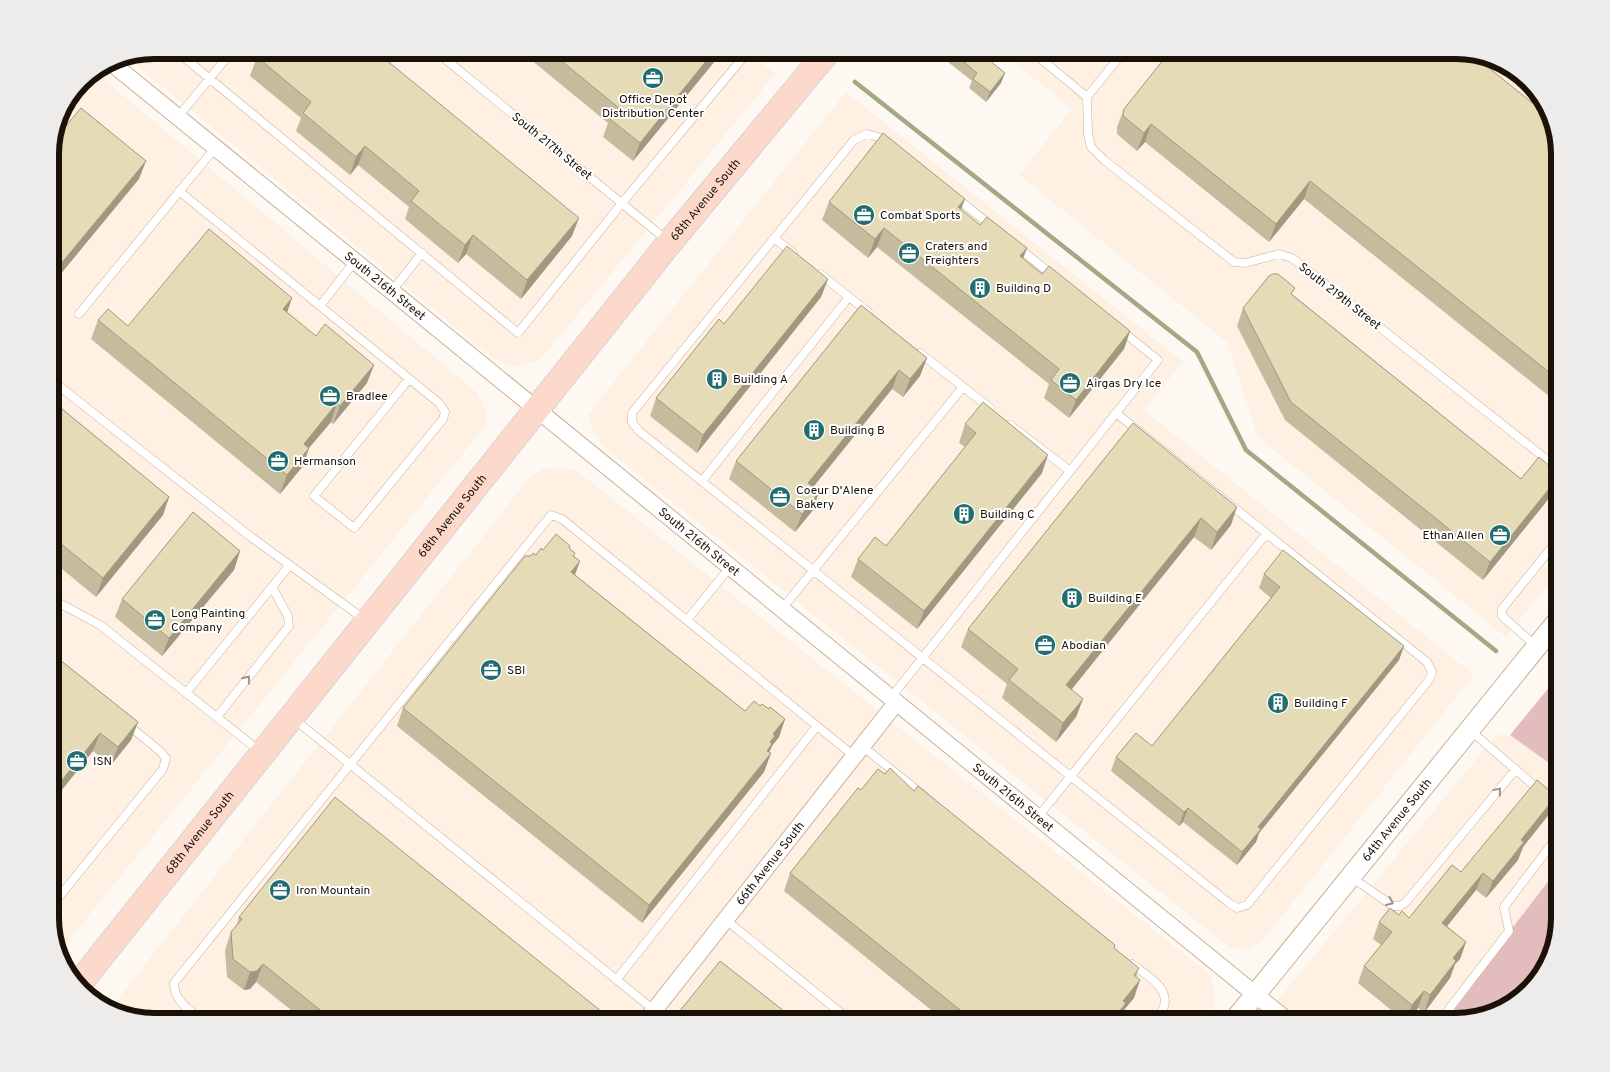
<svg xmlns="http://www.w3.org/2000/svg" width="1610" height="1072" viewBox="0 0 1610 1072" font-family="Overpass,sans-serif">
	<rect width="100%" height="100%" fill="#fef8f2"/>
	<!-- built -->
	<path fill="#fef0e2" d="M154,50H746L775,74L542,358L518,367L509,366L494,359L125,56Z
		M999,50H1456L1513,67L1546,102L1560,154V570L1506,637L1258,437L1227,342L1019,175L1072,109Z
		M94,71L468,385L477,393L485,409L486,425L59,952L50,924V148L61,108L81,80Z
		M846,92L1183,362L1144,410L1474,675L1262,941L1247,949L1229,947L604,447L593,432L588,416L594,407Z
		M564,467L577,471L1210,975L1215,994L1214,1004L1200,1022H154L110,1009L530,477L545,468Z
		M1496,735H1510L1560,771V866L1440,1022H1260Z"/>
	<!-- green -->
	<path fill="#e3bcbe" d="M1560,674V771L1510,735Z
		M1560,866V918L1543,975L1508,1008L1456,1022H1440Z"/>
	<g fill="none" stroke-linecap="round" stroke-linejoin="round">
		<!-- stream -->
		<path stroke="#a0aa84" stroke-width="4.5" d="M787,50L791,53
			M855,82L1197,352L1246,450L1496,651
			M1558,700L1560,702"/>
		<!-- service casing -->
		<g stroke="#cbb094" stroke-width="9">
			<path id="service" d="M175,50L518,333L622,203L741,60
				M434,50L668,241
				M1030,50L1087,97L1088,134L1091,147L1104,160L1234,262L1245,263L1279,254L1292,258L1560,470
				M1087,97L1125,50
				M65,103L68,106L99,68
				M178,117L233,50
				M867,134L882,138L1158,360L1116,413L1427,662L1432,672L1429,680L1247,905L1237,908L1229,903L639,431L632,422V413L854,140Z
				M179,191L439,403L445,412L443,419L354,528L314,496L409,379
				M774,238L793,253
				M820,274L868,312
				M392,291L422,253
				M320,306L355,261
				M79,314L215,148
				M920,353L990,408
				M50,379L251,537L364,619
				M1010,425L1070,471
				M702,481L849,297
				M50,598L100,625L261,752
				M781,610L963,387
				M687,620L730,567
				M1537,647L1502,616V609L1560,537
				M186,693L289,566
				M890,699L1116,413
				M217,717L289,626L288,616L272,587
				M294,719L654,1010
				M1471,731L1560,808
				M862,746L923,795
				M1037,818L1266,534
				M1351,877L1393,906H1400L1406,902L1516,769
				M50,908L163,769L166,758L160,751L128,725
				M726,920L852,1022
				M1132,964C1146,975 1172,988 1163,1009C1161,1014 1156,1018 1153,1022
				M617,979L817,726
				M205,1022C191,1011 174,1002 174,983L551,515L562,519L854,756
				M1439,1022L1509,931L1504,907L1560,833"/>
		</g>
		<!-- minor casing -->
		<g stroke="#cbb094" stroke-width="18">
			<g id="minor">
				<path id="s1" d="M109,61L1289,1022"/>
				<path id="s2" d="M645,1022L896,703"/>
			</g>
		</g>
		<!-- tertiary casing -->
		<g stroke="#cbb094" stroke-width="22">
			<g id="tertiary">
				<path id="s3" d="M1233,1022L1560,618"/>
			</g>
		</g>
		<!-- primary casing -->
		<g stroke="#d6d4d2" stroke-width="27">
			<g id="primary">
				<path id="s4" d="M78,985L670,242L829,50"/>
			</g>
		</g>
		<!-- service -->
		<use href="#service" stroke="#fff" stroke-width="8"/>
		<!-- minor -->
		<use href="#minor" stroke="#fff" stroke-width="16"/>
		<!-- tertiary -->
		<use href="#tertiary" stroke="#fff" stroke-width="20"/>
		<!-- primary -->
		<use href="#primary" stroke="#fcd9cb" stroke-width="25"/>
	</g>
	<!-- wall -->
	<path fill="#c5bc9d" d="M519,50H724L633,161L603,137L608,123Z
		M954,50H980L979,53L1001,83L986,102L969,88L972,81L948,62L952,52Z
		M1053,50H1063L1059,55Z
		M257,57L572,236L521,299L466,254L458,263L405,219L409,207L358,165L350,175L296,131L301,118L250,76Z
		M1124,109L1560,154V405L1304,199L1269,242L1145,142L1137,151L1117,134V127Z
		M965,199L961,209L980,225L1027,248L1023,259L1042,274L1130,331L1124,349L1069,418L1044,398L1049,384L877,247L868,258L822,220L829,202Z
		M828,279L821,297L697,453L650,416L656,398L724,324Z
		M1293,295L1521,479L1550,497L1483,580L1285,420L1237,326L1243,308Z
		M861,305L927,358L920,376L903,397L892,389L813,487V510L795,532L729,479L736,461Z
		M287,312L367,383L333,424L331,422L309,448L303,466L280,494L91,339L98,320L128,326Z
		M50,399L169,497L163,515L96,597L50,559Z
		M1133,423L1231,525L1211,550L1194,537L1071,689L1083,699L1076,717L1056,742L1002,698L1007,684L961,647L968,629Z
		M965,424L1042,473L917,629L851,577L858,559L886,546L965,447L959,443Z
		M1560,433V441L1558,439Z
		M569,549L574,556L580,561L575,575L745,711L760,706L769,709L785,719L779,737L772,746L769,752L771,753L764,772L642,923L397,726L403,708L531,556L536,555L543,550Z
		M240,551L234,570L162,656L115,617L122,599Z
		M1264,574L1404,646L1399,660L1259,833L1256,842L1237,865L1183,822L1179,826L1111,771L1116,757L1152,746L1271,598L1259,588Z
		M50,652L138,722L131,740L111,765L93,751Z
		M885,774L914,791L1139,968L1136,977L1134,998L1123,1011L1119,1022H946L784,891L790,873L861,790Z
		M1556,796L1550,813L1523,847L1518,860L1486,898L1476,890L1447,926L1466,942L1460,959L1455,964L1450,978L1424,1013L1418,1008L1406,1022L1358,983L1364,966L1381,945L1373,939L1379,922L1399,915L1409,918L1461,872Z
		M239,917L607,1016L605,1022H306L256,982L250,989L244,990L227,977L225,950L231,932L236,927Z"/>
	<!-- shaded-wall -->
	<path fill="#a09980" d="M715,50H724L633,161L640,143Z
		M1005,73L1001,83L986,102L990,92Z
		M1151,124L1145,142L1137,151L1144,133Z
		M365,146L358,165L350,175L356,157Z
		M146,161L139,179L50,287V277Z
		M1310,181L1304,199L1269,242L1276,224Z
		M965,199L958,217V207Z
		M579,218L572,236L521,299L527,280Z
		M884,228L877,247L868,258L875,239Z
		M473,235L466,254L458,263L465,245Z
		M1027,248L1020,266V256Z
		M828,279L821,297L697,453L703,435Z
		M292,298L286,316L283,309Z
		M1130,331L1124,349L1069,418L1076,400Z
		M927,358L920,376L903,397L910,379Z
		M374,365L367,383L333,424L340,406Z
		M899,370L892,389L802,501L808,483Z
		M337,403L331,422L297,462L304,444Z
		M309,448L303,466L280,494L287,475Z
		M1048,455L1042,473L917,629L924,611Z
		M1557,479L1550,497L1483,580L1490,562Z
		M819,492L813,510L795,532L802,514Z
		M169,497L163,515L96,597L103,578Z
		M1237,507L1231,525L1211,550L1217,532Z
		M1201,518L1194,537L1060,704L1066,685Z
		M240,551L234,570L162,656L169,638Z
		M580,561L573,579L571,572Z
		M1404,646L1399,660L1259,833L1256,842L1237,865L1242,852L1258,827Z
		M1083,699L1076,717L1056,742L1063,723Z
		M785,719L779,737L772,746L767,757L771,753L764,772L642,923L649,905L773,734Z
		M138,722L131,740L111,765L118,747Z
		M100,733L93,751L50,805V795Z
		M1556,796L1550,813L1523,847L1518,860L1486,898L1493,881L1521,840Z
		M1188,808L1183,822L1179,826L1184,812Z
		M1483,873L1476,890L1436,940L1442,923Z
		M1466,942L1460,959L1455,964L1450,978L1424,1013L1430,995L1453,958Z
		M263,964L256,982L250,989L244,990L250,972Z
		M1140,980L1134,998L1123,1011L1119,1022H1111L1123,1001Z
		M1424,991L1418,1008L1406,1022L1412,1005Z"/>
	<!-- building -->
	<path fill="#e5dbb7" stroke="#a09980" d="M263,50H374L579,218L527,280L473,235L465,245L411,201L419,191L365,146L356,157L303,113L311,102L257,57Z
		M548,50H715L640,143L610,119L619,108Z
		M954,50H979L978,51L1005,73L990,92L973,79L977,73L952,52Z
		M1171,50H1456L1474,56L1550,117L1560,154V381L1310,181L1276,224L1151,124L1144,133L1123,116L1124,109Z
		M81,108L146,161L50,277V148L53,139L54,140Z
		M883,133L965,199L958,207L980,225L987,217L1027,248L1020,256L1042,274L1049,266L1130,331L1076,400L1051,380L1059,369L884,228L875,239L829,202Z
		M209,229L292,298L283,309L316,336L325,324L374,365L340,406L337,403L304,444L309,448L287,475L98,320L108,309L128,326Z
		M787,246L828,279L703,435L656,398L719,319L724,324Z
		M1273,274H1278L1295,288L1291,294L1521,479L1539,457L1558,473L1557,479L1490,562L1291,402L1243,308L1269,276Z
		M861,305L927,358L910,379L899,370L808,483L819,492L802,514L736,461Z
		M50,399L169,497L103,578L50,535Z
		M983,402L1048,455L924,611L858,559L875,537L886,546L976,433L965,424Z
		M1133,423L1237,507L1217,532L1201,518L1066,685L1083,699L1063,723L1009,680L1018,669L968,629Z
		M193,512L240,551L169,638L122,599Z
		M556,534L570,546L569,548L575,553L573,556L580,561L571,572L745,711L754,701L760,706L762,704L769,709L770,707L785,719L773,734L775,736L770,742L772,744L767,751L771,753L649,905L403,708L525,556H531L533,553L536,555L541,548L543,550Z
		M1283,550L1404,646L1258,827L1261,829L1242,852L1188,808L1184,812L1116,757L1136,733L1152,746L1280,587L1264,574Z
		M50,652L138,722L118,747L100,733L50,795Z
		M890,768L914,791L918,786L1115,945L1114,948L1139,968L1134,975L1140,980L1123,1001L1126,1003L1111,1022H975L790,873L858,788L861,790L878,769L885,774Z
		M1537,780L1556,796L1521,840L1524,842L1493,881L1483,873L1442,923L1466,942L1453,958L1456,961L1430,995L1424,991L1412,1005L1364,966L1392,932L1379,922L1390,908L1399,915L1402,911L1409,918L1452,865L1461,872Z
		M335,797L607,1016L602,1022H335L263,964L257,971L250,972L233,959L231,932L242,919L239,917Z
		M720,961L798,1022H671Z"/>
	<!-- one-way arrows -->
	<defs><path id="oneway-chevron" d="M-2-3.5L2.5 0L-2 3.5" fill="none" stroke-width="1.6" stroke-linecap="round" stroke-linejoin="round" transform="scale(1.25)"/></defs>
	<g stroke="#98948f">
		<use href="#oneway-chevron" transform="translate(247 679) rotate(-51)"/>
		<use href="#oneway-chevron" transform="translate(1498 791) rotate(-50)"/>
		<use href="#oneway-chevron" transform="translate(1390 902) rotate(24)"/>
	</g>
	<!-- icons -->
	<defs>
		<g id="office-disc" transform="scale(1.125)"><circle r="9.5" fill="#216d70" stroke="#fff"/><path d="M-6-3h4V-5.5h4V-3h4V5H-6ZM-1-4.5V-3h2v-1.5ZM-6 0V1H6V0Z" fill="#fff"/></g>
		<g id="building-disc" transform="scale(1.125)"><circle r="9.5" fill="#216d70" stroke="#fff"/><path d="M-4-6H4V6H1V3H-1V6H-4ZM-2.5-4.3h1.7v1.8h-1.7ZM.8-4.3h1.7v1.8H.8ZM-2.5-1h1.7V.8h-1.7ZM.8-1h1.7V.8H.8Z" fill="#fff"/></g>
	</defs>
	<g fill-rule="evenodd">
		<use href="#office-disc" x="653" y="78"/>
		<use href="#office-disc" x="864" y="215"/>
		<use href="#office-disc" x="909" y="253"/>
		<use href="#building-disc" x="980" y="288"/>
		<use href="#building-disc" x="717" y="379"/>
		<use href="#office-disc" x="1070" y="383"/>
		<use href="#office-disc" x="330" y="396"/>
		<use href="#building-disc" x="814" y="430"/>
		<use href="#office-disc" x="278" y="461"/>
		<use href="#office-disc" x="780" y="497"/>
		<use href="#building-disc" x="964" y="514"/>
		<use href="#office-disc" x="1500" y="535"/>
		<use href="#building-disc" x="1072" y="598"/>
		<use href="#office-disc" x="155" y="620"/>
		<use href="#office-disc" x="1045" y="645"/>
		<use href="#office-disc" x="491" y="670"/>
		<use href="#building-disc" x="1278" y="703"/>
		<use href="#office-disc" x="77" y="761"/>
		<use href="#office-disc" x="280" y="890"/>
	</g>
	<g text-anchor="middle" stroke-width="4" stroke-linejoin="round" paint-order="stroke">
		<!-- poi labels -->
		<g font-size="12" fill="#1b1107" stroke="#fff" text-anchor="start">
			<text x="653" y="103" text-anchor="middle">Office Depot<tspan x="653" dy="14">Distribution Center</tspan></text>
			<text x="880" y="219">Combat Sports</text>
			<text x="925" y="250">Craters and<tspan x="925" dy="14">Freighters</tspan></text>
			<text x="996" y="292">Building D</text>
			<text x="733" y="383">Building A</text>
			<text x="1086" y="387">Airgas Dry Ice</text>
			<text x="346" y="400">Bradlee</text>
			<text x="830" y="434">Building B</text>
			<text x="294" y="465">Hermanson</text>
			<text x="796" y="494">Coeur D'Alene<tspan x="796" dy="14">Bakery</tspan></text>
			<text x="980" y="518">Building C</text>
			<text x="1484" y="539" text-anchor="end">Ethan Allen</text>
			<text x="1088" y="602">Building E</text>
			<text x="171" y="617">Long Painting<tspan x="171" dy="14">Company</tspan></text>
			<text x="1061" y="649">Abodian</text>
			<text x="507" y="674">SBI</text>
			<text x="1294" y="707">Building F</text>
			<text x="93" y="765">ISN</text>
			<text x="296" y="894">Iron Mountain</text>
		</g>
		<!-- street labels -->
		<g font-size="12" fill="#1b1107" stroke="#fff">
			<text transform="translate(552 146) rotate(39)" y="4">South 217th Street</text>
			<text dy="4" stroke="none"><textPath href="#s4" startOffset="1005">68th Avenue South</textPath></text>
			<text dy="4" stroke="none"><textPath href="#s1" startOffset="356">South 216th Street</textPath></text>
			<text transform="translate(1340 296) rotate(38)" y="4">South 219th Street</text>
			<text dy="4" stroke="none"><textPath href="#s4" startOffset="600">68th Avenue South</textPath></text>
			<text dy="4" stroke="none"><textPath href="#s1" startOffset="761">South 216th Street</textPath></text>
			<text dy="4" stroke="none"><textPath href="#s1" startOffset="1166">South 216th Street</textPath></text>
			<text dy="4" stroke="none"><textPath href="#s3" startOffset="260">64th Avenue South</textPath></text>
			<text dy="4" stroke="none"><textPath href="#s4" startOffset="195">68th Avenue South</textPath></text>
			<text dy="4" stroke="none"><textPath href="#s2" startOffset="202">66th Avenue South</textPath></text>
		</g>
	</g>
	<!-- crop -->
	<path d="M0 0H1610V1072H0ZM154 59H1456A95 95 0 0 1 1551 154V918A95 95 0 0 1 1456 1013H154A95 95 0 0 1 59 918V154A95 95 0 0 1 154 59Z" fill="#edeceb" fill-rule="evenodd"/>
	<path fill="none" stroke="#1b1107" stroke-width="6" d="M154 59H1456A95 95 0 0 1 1551 154V918A95 95 0 0 1 1456 1013H154A95 95 0 0 1 59 918V154A95 95 0 0 1 154 59Z"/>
</svg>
